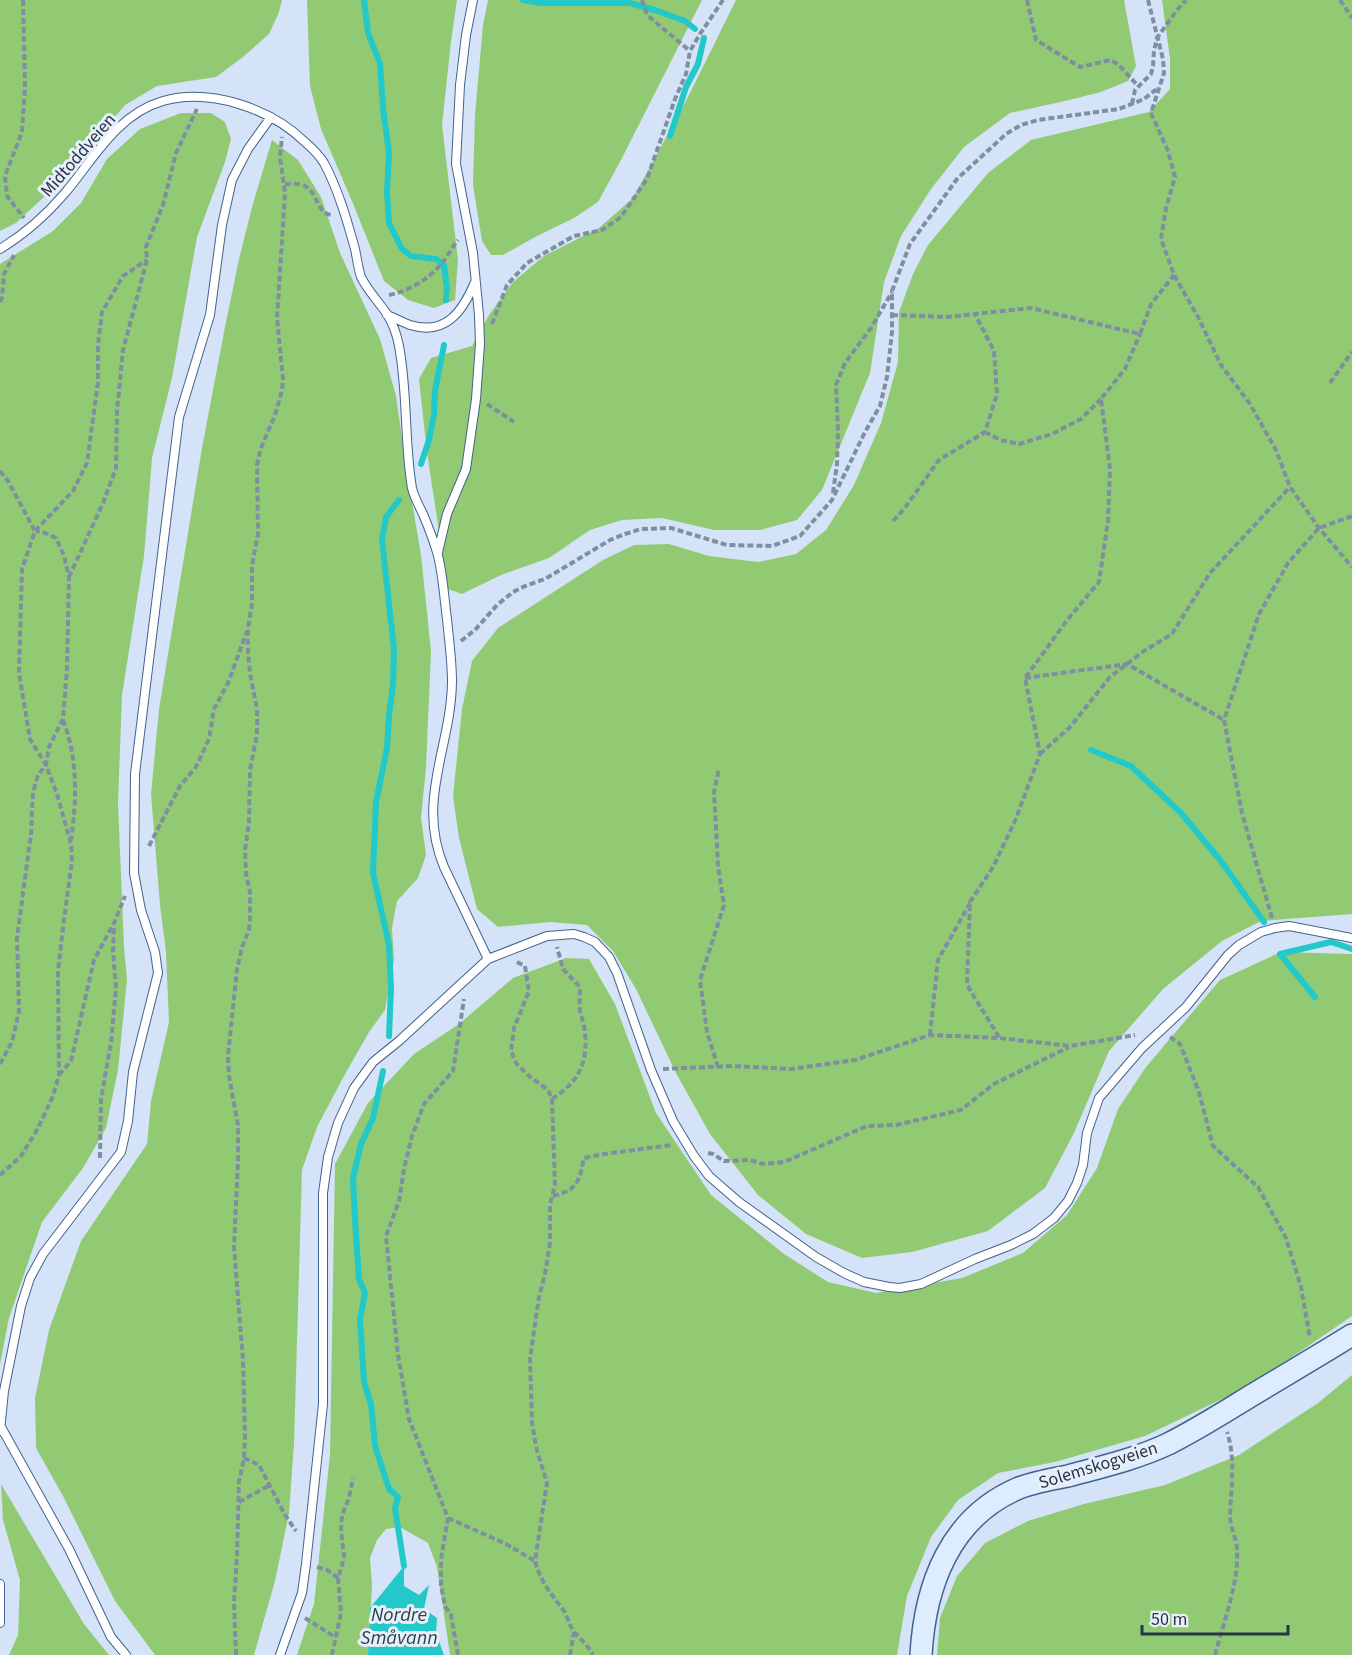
<svg xmlns="http://www.w3.org/2000/svg" width="1352" height="1655" viewBox="0 0 1352 1655" font-family="'Source Sans 3',sans-serif">
	<rect width="100%" height="100%" fill="#d4e3f7"/>
	<!-- green -->
	<path fill="#92ca74" d="M0,0H282L279,12L269,34L243,57L216,77L157,86L125,105L61,181L16,223L0,231Z
		M307,0H457L451,41L442,125L458,260L455,300L434,308L408,300L384,281L352,201L321,129L310,86Z
		M488,0H702L621,160L598,202L574,218L537,236L503,255H491L482,241L473,185L475,115L483,25Z
		M736,0H1124L1136,66L1128,81L1101,92L1065,101L1010,113L964,147L931,189L901,236L884,282L870,373L822,490L797,520L760,530H714L662,518L622,520L590,530L549,558L501,575L462,594L448,589L427,453L419,379L431,358L472,346L489,315L513,282L544,256L599,228L633,198L687,99Z
		M1162,0H1352V914L1261,921L1222,941L1163,989L1109,1051L1074,1133L1045,1188L988,1231L912,1252L862,1258L806,1234L758,1195L710,1134L676,1073L636,989L613,951L587,925L550,922L498,927L477,909L459,838L453,796L462,709L472,661L498,628L603,560L634,545L669,544L709,556L758,562L796,554L826,530L854,485L881,423L898,362L899,312L913,274L928,245L988,173L1031,140L1149,112L1170,89V59Z
		M181,113H211L225,122L231,139L225,162L197,237L172,378L152,458L144,556L122,695L118,803L124,947L127,980L118,1070L106,1128L83,1168L42,1222L9,1318L0,1364V264L53,231L81,203L107,159L140,129Z
		M272,140L298,160L321,197L340,253L380,339L396,396L406,467L421,555L431,651L426,768L421,817L426,855L418,878L397,901L392,928L394,960L385,1010L369,1032L344,1076L317,1127L302,1170L294,1444L289,1513L275,1581L254,1655H155L115,1601L63,1496L36,1448L35,1398L49,1330L81,1241L147,1144L151,1101L169,1022L166,952L160,905L151,794L159,709L202,448L225,327L239,259L252,207Z
		M1281,952L1352,954V1316L1251,1385L1145,1436L1055,1462L998,1473L958,1500L931,1537L907,1596L897,1655H450L437,1567L428,1543L400,1527L386,1529L377,1540L370,1558L372,1585L368,1655H297L314,1604L330,1455L335,1164L368,1103L414,1054L459,1024L513,978L566,958L589,959L615,1004L656,1113L711,1195L784,1254L828,1282L876,1293L962,1278L1023,1253L1067,1215L1097,1168L1118,1109L1146,1067L1220,980Z
		M1352,1375V1655H937L940,1618L957,1576L985,1543L1028,1521L1084,1504L1165,1485L1239,1455L1318,1403Z
		M1,1484L84,1624L109,1655H9L18,1635L20,1580L3,1520Z"/>
	<!-- water -->
	<path fill="#23c8c9" d="M404,1566V1586L419,1595L429,1585L424,1609L437,1618L436,1633L444,1655H368L370,1608Z"/>
	<g fill="none" stroke-linecap="round" stroke-linejoin="round">
		<!-- stream -->
		<path stroke="#23c8c9" stroke-width="6" d="M364,0L368,33L380,63L383,108L389,153L387,192L389,223L402,249L411,256L436,259L444,265L447,289L446,300
			M523,0L541,3H630L658,11L685,21L695,29
			M670,136L686,87L698,64L704,38
			M421,464L429,440L434,414L435,391L444,345
			M1091,750L1131,766L1181,813L1221,861L1264,922
			M1315,997L1280,954L1331,942L1352,949
			M389,1036L391,989L389,945L373,873L376,802L387,748L389,716L393,684L394,649L382,540L386,517L399,500
			M383,1071L373,1118L361,1144L353,1178L355,1220L359,1279L365,1293L360,1319L364,1382L371,1404L375,1446L389,1489L398,1497L395,1508L404,1566"/>
		<!-- lane casing -->
		<g stroke="#42638e" stroke-width="10">
			<path id="lane" d="M0,249C25,234 46,215 65,193C93,160 117,114 163,101C210,88 270,108 305,142C312,148 319,155 324,163C338,189 347,220 355,249C357,258 358,268 361,277C368,291 378,301 387,314C393,324 397,335 399,346C408,393 404,441 412,488C414,497 419,506 423,514C428,526 433,539 437,552C443,573 444,597 447,619C449,640 452,661 452,682C451,748 416,800 444,867L488,959
				M387,315C395,318 402,322 410,325C446,336 463,311 475,282
				M438,552L447,514L466,469L476,399L480,344L479,315L473,253L456,164L460,85L466,35L473,0
				M1,1427L69,1549L111,1637L126,1655
				M0,1431L4,1391L21,1306L30,1278L43,1254L121,1152L128,1121L133,1072L158,973L155,952L141,910L134,873L135,774L179,417L210,315L222,225L232,180L248,149L271,117
				M0,1584V1623
				M280,1655L302,1593L306,1564L323,1404V1193L328,1157L338,1123L354,1088L373,1062L399,1041L488,959L547,936L574,934L584,937L595,942L609,957L617,973L651,1070L673,1121L694,1156L709,1176L739,1202L816,1257L844,1273L864,1282L889,1287L900,1288L921,1284L975,1259L1011,1245L1033,1234L1054,1218L1068,1201L1077,1183L1083,1165L1087,1133L1099,1098L1142,1048L1186,1007L1228,955L1239,945L1261,932L1275,928L1289,926L1352,938"/>
		</g>
		<!-- secondary casing -->
		<g stroke="#42638e" stroke-width="24">
			<path id="secondary" d="M921,1655C925,1585 950,1517 1019,1488C1035,1482 1052,1479 1068,1476C1101,1467 1136,1459 1168,1444C1198,1429 1226,1411 1254,1394C1287,1374 1320,1355 1352,1335"/>
		</g>
		<!-- path -->
		<path stroke="#7f8ea1" stroke-width="4" stroke-dasharray="6 3" stroke-linecap="butt" d="M23,0L25,87L22,132L5,176L7,196L24,218
			M642,0L647,15L690,51
			M1027,0L1036,40L1080,67L1111,60L1119,65L1138,86
			M1148,0L1163,59L1164,73L1151,113L1168,151L1175,177L1166,208L1161,239L1174,275L1198,317L1221,365L1250,404L1276,450L1290,487L1319,528L1352,567
			M1340,0L1352,18
			M1132,104L1135,90L1151,74L1153,66L1154,51L1157,38L1177,10L1186,0
			M285,184C291,184 300,183 305,186C318,193 317,214 332,215
			M389,295C409,291 428,280 442,263C448,256 452,247 458,240
			M0,302L2,298L4,274L14,255
			M892,315L947,317L1031,308L1140,334L1151,304L1174,275
			M492,324L507,285L527,263L574,236L602,230L621,217L647,179L675,99L686,74L690,51L700,34L723,0
			M1330,383L1352,352
			M487,404L514,422
			M985,432L1000,440L1019,444L1052,434L1081,419L1101,399
			M0,471L8,481L35,531
			M833,493L837,464L838,432L836,385L845,363L871,328L892,292
			M893,521L904,509L939,460L985,432L997,394L994,351L975,314
			M69,577L103,503L116,468L117,411L123,350L147,260L146,247L163,205L176,153L197,109
			M461,641L475,630L497,605L513,592L525,586L545,579L610,540L625,534L641,529L671,528L727,545L772,546L800,536L832,500L865,432L880,406L887,377L892,332V291L910,244L957,179L1006,134L1021,125L1038,120L1119,109L1144,99L1158,88
			M1025,678L1127,664L1224,720
			M63,720C78,758 77,800 71,840
			M1040,754L1070,727L1110,677L1144,651L1172,634L1210,573L1290,487
			M149,846L180,786L196,767L209,739L214,709L228,683L247,631
			M1272,918L1242,813L1224,720L1259,614L1288,563L1319,528L1352,516
			M517,962L525,966L529,991L514,1028L511,1051L516,1063L529,1076L548,1090L552,1099L555,1185L550,1205V1243L545,1274L539,1297L530,1358L532,1422L536,1447L547,1483L535,1561C540,1581 552,1595 564,1611C568,1618 570,1627 575,1633C582,1640 588,1646 593,1655
			M930,1035L938,960L970,903
			M999,1037L967,985L970,902L993,867L1015,821L1040,754L1025,678L1068,619L1099,582L1108,521L1110,469L1101,399L1125,369L1140,334
			M1170,1037L1180,1044L1199,1092L1213,1146L1258,1187L1286,1238L1301,1287L1310,1338
			M0,1064L12,1042L19,1011L17,938L31,834L33,792L38,775L46,765L49,747L63,719L67,668L69,577L64,556L56,538L45,533L36,531
			M718,1067L707,1032L700,980L724,905L718,866L716,827L714,792L719,769
			M663,1069L732,1066L791,1069L855,1060L930,1035L999,1038L1070,1046L1135,1035
			M59,1075L71,1061L94,960L114,923L125,896
			M552,1099C577,1083 588,1065 585,1034C585,1027 582,1019 580,1011C579,1003 580,995 580,987L563,969L557,947
			M708,1153L713,1154L724,1161L750,1160L763,1164L784,1162L867,1126L896,1125L961,1110L994,1084L1069,1047
			M100,1158L101,1099L111,1043L116,988L113,952L114,927
			M0,1175L21,1156L37,1130L53,1096L59,1075L58,971L64,919L72,861L71,844L57,794L46,765L30,739L19,673L22,569L35,531L73,491L87,463L98,382V345L102,312L123,276L147,260
			M553,1196C578,1190 579,1181 584,1158L604,1154L672,1145
			M244,1458L259,1465L285,1515L296,1531
			M239,1502L270,1485
			M448,1518L506,1544L535,1561
			M317,1567L327,1570L338,1578
			M305,1618L335,1637
			M236,1655L234,1602L237,1555L239,1482L244,1458L245,1437L243,1360L234,1247L238,1161V1125L229,1076L228,1056L237,969L242,947L249,930L250,919V892L246,874L245,850L249,823L250,770L257,734V709L250,673L248,653V628L252,604V565L258,534L257,465L261,448L275,415L282,391L283,379L277,318L285,193L280,157L282,137
			M332,1655L341,1613L338,1578L342,1566L344,1555L341,1530L342,1515L349,1498L353,1478
			M458,1655L451,1615L445,1606L441,1585V1559L448,1518L409,1419L398,1355L386,1236L399,1201L404,1169L412,1136L424,1104L453,1071L464,999
			M570,1655L574,1632
			M1215,1655C1223,1624 1239,1582 1237,1551C1237,1539 1230,1527 1230,1515C1231,1487 1236,1459 1227,1432"/>
		<!-- lane -->
		<use href="#lane" stroke="#fff" stroke-width="8"/>
		<!-- secondary -->
		<use href="#secondary" stroke="#deecff" stroke-width="21"/>
	</g>
	<g text-anchor="middle" stroke-width="6" stroke-linejoin="round" paint-order="stroke">
		<!-- street labels -->
		<g font-size="18" fill="#263548" stroke="#e8effa">
			<text transform="translate(78 155) rotate(-49)" y="6">Midtoddveien</text>
			<text transform="translate(1098 1465) rotate(-17)" y="6">Solemskogveien</text>
		</g>
		<!-- water labels -->
		<g font-size="20" font-style="italic" fill="#274646" stroke="#e8effa">
			<text x="399" y="1621">Nordre<tspan x="399" dy="23">Småvann</tspan></text>
		</g>
	</g>
	<!-- scale -->
	<path d="M1142 1625v9h146v-9" fill="none" stroke="#263548" stroke-width="3"/>
	<text x="1151" y="1625" font-size="18" fill="#263548" stroke="#e8effa" stroke-width="4.5" paint-order="stroke">50 m</text>
</svg>
